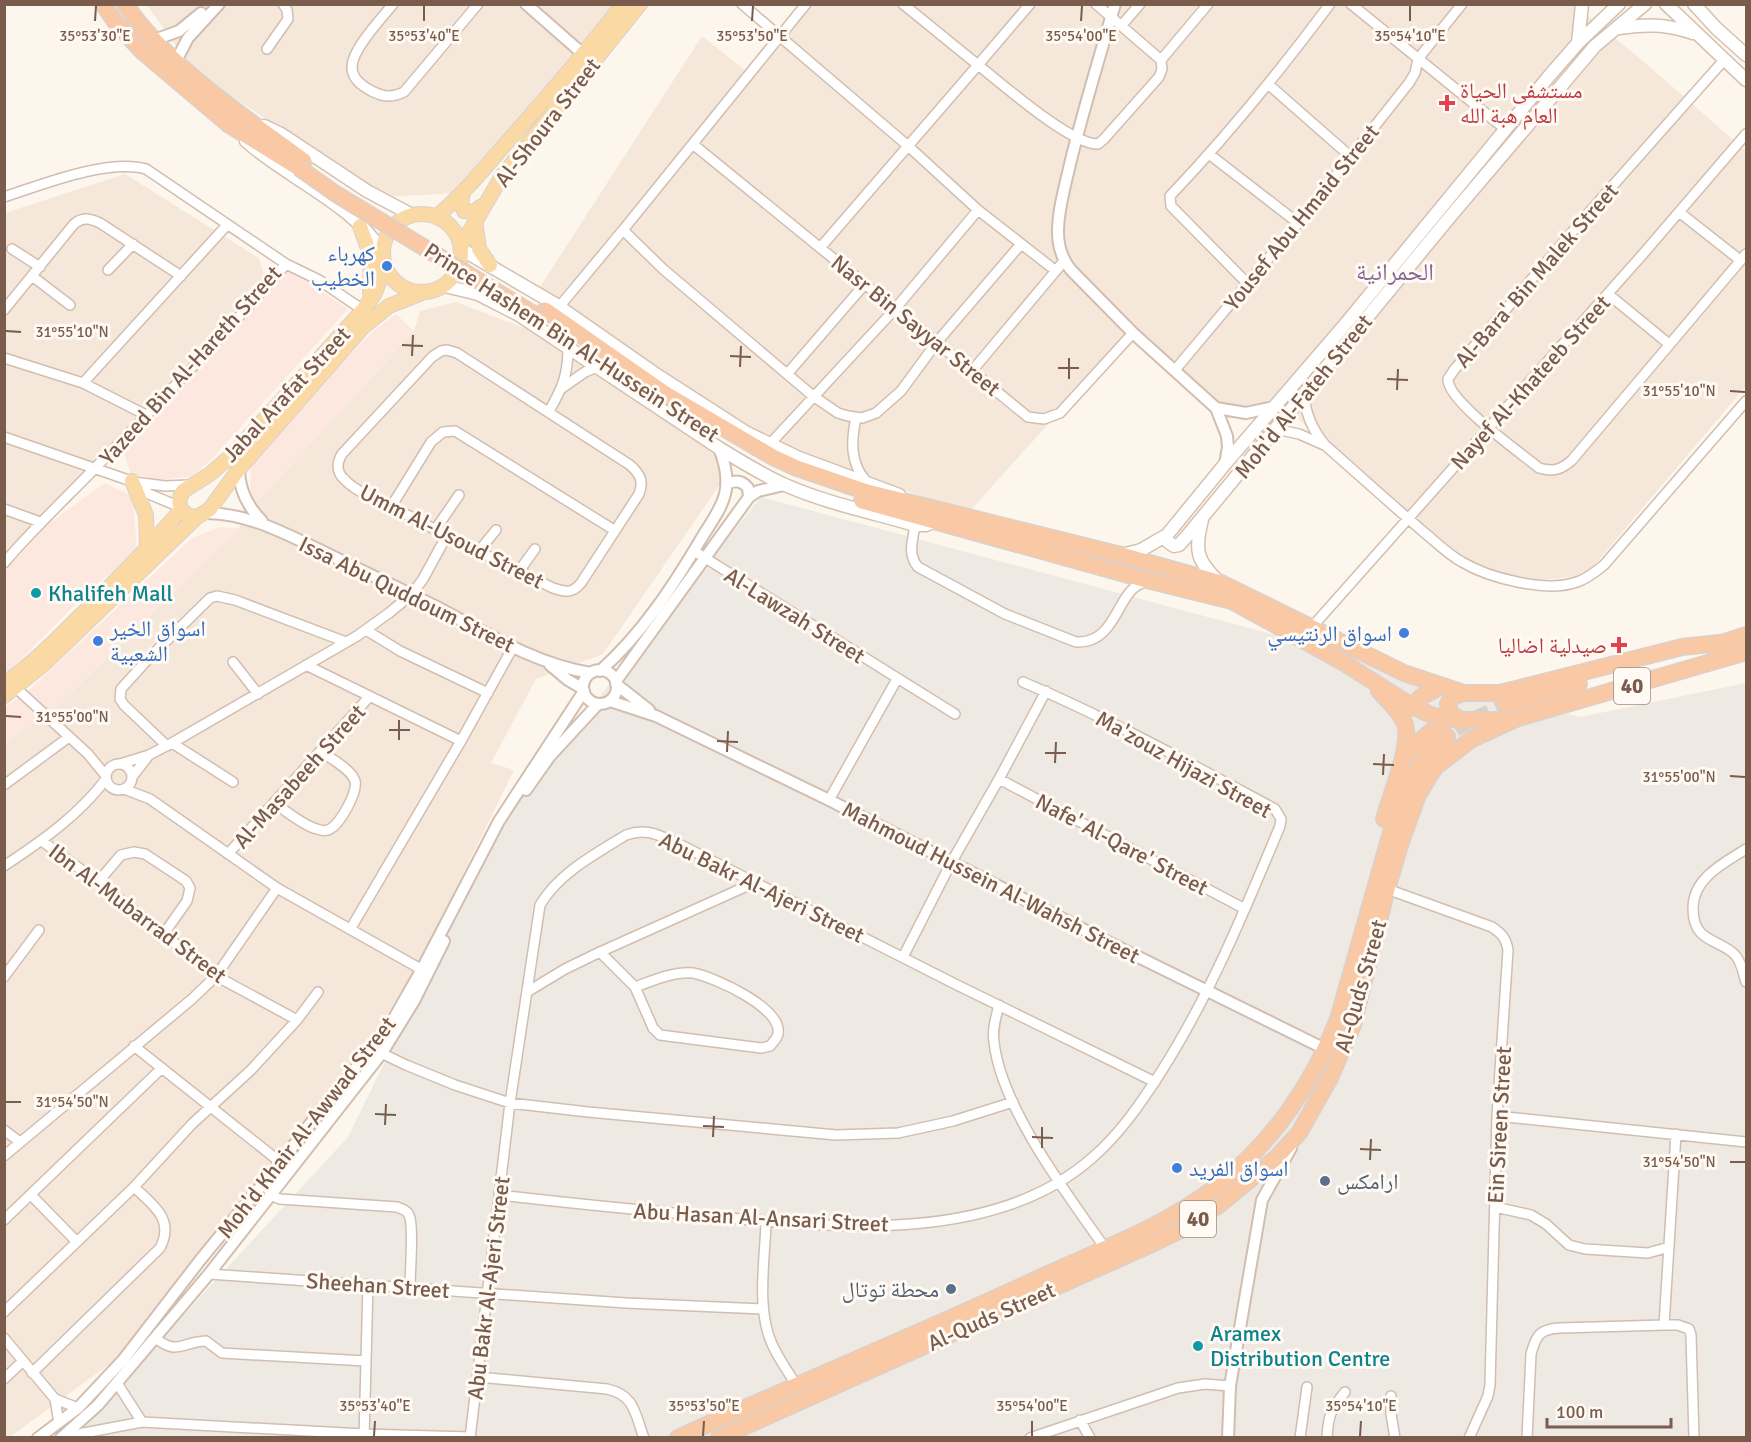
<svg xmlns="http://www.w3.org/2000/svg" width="1751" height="1442" viewBox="0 0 1751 1442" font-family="Signika,'Noto Naskh Arabic',sans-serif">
	<rect width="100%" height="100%" fill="#fdf6ec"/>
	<!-- residential -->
	<path fill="#f5e8da" d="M147,5H621L458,193L383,197L194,71Z
		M798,5H1575L1651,68L1746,151V386L1585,576L1523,581L1462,561L1274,398L1249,410L1219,405L1133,330L968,513L761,439L538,290L702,36L745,70Z
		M125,174L259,258L265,278L5,558V213Z
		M456,302L538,333L734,464L603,654L536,679L491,763L514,770L421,960L314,1131L115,1360L10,1437L5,1438V743L54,709L239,528L254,505L414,331L420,311Z"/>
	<!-- commercial -->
	<path fill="#fde8e0" d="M293,272L348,309L210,461L191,476L162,480L131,474L124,453L282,273Z
		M396,314L414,331L254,505L250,485L251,458L374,330Z
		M105,483L133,496L137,553L93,587L5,675L4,572L49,523Z
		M220,527L239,528L54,709L5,743V707L28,691L192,538Z"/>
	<!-- industrial -->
	<path fill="#efe9e4" d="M761,497L1580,717L1746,683V1437L70,1438L348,1137L508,810Z"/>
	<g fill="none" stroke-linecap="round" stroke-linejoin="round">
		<!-- trunk-tunnel -->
		<path stroke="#dcd0c4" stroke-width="15" stroke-dasharray="15 8" stroke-linecap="butt" d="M1436,742L1471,720L1506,705"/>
		<!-- minor casing -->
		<g stroke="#d1beb0" stroke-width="12">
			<path id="minor" d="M393,4C382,18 352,49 352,67C352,78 360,84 368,89C380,96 390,99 404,92L478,4
				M742,4L907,145L978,210L1056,271
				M806,4L623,230L663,269L813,396L838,413L848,416L862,418L876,413L901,391L937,342L1021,244
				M1030,4L978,65C1001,83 1071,145 1098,144L1104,139L1159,77L1162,69L1161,60
				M1096,4L1161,60L1208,4
				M1351,4L1505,129
				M1121,26L1140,4
				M267,49L288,19L287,10L283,4
				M1724,60L1585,217L1454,370L1448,379C1447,401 1521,453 1539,468C1553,472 1561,470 1572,460L1746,254
				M1269,85L1350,156
				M694,145L1028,417L1044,419L1060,413L1133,333
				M1209,154L1298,223
				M4,197C41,185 108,158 146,169L286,264L319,280L363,310
				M1679,212L1740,260
				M820,248L978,65L903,4
				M12,249L40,267
				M108,270L133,244
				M32,276L70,305
				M1247,283L1171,206L1170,196C1228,135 1280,71 1330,4
				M1608,294L1669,344
				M559,307L623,230
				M4,310L74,224C83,216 91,219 100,223L181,276
				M447,350L457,353L630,465C640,474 644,481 639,494L581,583C572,594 565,592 553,588C500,562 448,537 396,509C379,500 357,493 344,479C336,472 337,462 342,454L432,357L441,351Z
				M4,358L83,383L146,415
				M1175,370L1298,223L1409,83L1415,73L1418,59L1462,4
				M972,371L1064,261
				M788,373L864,285
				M83,383L227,225
				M562,388L585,372L597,367
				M1304,393C1305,414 1312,430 1326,446C1359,475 1392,505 1426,534C1437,543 1449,555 1462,562C1489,578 1546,593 1577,582C1587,579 1595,572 1604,565L1746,401
				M549,411C562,389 568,375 568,348
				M856,418C851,441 850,463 866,481
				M1275,429L1299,434L1324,445
				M4,437L134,482L165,486L189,485
				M769,445L895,309L978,210
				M136,484L149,494L180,507
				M391,507L431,442L443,432L455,431L614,530
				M4,509L40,522
				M915,525C913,540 907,554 918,567L1005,614L1076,642C1119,644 1116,587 1146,582
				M435,530L459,495
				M694,551L955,714
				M478,552L496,530
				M4,563C33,529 65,499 96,467C161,401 225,334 286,264
				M519,571L535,549
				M1312,627L1643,254L1746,134
				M366,630L400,651L488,693
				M233,662L258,694
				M306,665L461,741
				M16,688L88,754L106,776
				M172,743L233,782
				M167,746L124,705L120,699L121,689L149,658L210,598L217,596L235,600L346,642
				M120,764L149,755L172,743L357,636L389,613L412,594L423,579L446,537
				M106 777a13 13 0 1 1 26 0a13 13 0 1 1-26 0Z
				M132,777L149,755
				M999,779L1245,909
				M4,785L69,737
				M124,789L150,799L277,888L426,972
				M829,800L897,679
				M274,803C287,811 302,825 317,829C321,831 327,831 330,829C340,824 358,792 355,781C351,769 331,759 321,751
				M42,841L98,882L216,976L297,1020
				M1746,849C1724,863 1693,878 1693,908C1693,917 1695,927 1701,933C1711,943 1727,945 1736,956C1742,964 1743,973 1746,982
				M228,854L369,697
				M4,866C42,841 79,815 106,779
				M98,882L121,855L134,852L145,854L186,881L190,888L187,901L163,935
				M1387,889L1492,927C1502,934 1506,938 1508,950L1497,1116L1490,1385L1488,1396L1469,1438
				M351,928L461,741L513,647
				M600,952L635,987L653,1028L660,1035L761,1048L770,1046C773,1042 777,1039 778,1034C783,1008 714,977 693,973C674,971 652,981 635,987
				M903,957L951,863L999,779L1046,691
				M4,977L39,930
				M527,992L565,969L600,952L756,882
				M999,1005C996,1017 992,1029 994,1042C1001,1107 1067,1194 1105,1248
				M134,1046L285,1166
				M377,1051L406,1065L455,1085L510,1103L588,1112L836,1135L898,1133L953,1121L1013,1102
				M1497,1116L1746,1142
				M4,1130L20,1142
				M4,1156L192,999L216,976L277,888
				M263,1184L275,1197L280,1199L397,1207C402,1209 407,1210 409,1215C414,1225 410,1273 410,1287
				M31,1195L77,1242
				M500,1195C569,1203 639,1210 708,1216C831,1227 992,1246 1092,1158C1120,1134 1141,1103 1161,1072C1210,995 1245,910 1280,826L1281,819L1275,809C1193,765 1110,719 1023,682
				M1495,1207L1531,1215L1546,1224L1569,1245L1585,1249L1648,1253L1669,1247
				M4,1220L162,1068
				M766,1222C765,1259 756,1309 772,1344C778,1358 788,1371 796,1385
				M209,1274L626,1303L763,1309
				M4,1312L134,1187L192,1124L251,1070L297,1020L318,992
				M1664,1325L1676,1134
				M4,1338L55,1399L78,1408
				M155,1338C179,1356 180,1342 206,1341L222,1353L366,1361
				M32,1373L160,1248C175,1219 153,1205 134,1187
				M478,1377L607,1389C635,1395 635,1414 644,1438
				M4,1379L23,1361
				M117,1383L142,1422
				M1391,1396V1414L1395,1438
				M55,1399L59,1423
				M1080,1420L1090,1438
				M63,1437L142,1422L364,1434L470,1437
				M364,1438L368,1284
				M470,1438L510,1103L540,905C559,873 595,854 626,835C647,827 660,836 679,844L957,985L1155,1082
				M1030,1438L1178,1388L1205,1384L1230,1386
				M1300,1438L1307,1387
				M1327,1438C1328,1416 1331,1409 1345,1392
				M1527,1438L1531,1354C1536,1335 1540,1329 1560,1328L1664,1325H1678L1689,1329L1691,1335L1694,1438"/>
		</g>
		<!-- tertiary casing -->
		<g stroke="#d1beb0" stroke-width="14">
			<path id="tertiary" d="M526,4L583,54
				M1115,4C1099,58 1083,111 1070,164C1065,187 1058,209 1058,232C1058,247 1062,259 1071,270L1133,333L1216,408L1227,436L1228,447L1225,464
				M154,40L179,31L201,13
				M176,61L188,38L219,4
				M1216,408L1246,413L1274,407
				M239,469C239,490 247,506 262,521
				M726,484C735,480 742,480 748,488L749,497
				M207,513C250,514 284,533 322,551C360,570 399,588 437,607C486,633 535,664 591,673
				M550,665L568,680L583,689
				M583 687a17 17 0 1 1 34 0a17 17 0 1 1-34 0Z
				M600,671C642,634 673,586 701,539C710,524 721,510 725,494C729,478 725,463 719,448
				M616,681L749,497L758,491L784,485
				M616,684L649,710
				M610,701L656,716L829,800L1116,946L1325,1049
				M526,790L550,756L598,704
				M38,1438L78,1408L123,1360L201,1259L280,1163L324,1106L386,1032L422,969L499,821L584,691
				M61,1438L98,1405L209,1274L382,1053L414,1001L444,941
				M1228,1438L1230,1386L1262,1200L1291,1148"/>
		</g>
		<!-- secondary casing -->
		<g stroke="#d6c0b0" stroke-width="15">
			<path id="secondary" d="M1666,4L1746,80
				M1694,4L1716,28L1746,55
				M1619,28C1648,24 1665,24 1693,33
				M1578,43L1582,4
				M264,126L281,134L367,191L412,215
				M246,141C287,178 355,205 382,252
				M461,249L555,304L654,373L747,433L799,458L899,495
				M445,286L478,294L519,315L719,448C740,461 761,474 783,484C825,503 871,512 915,525H926L935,521
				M1202,520C1194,551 1197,561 1219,582
				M1167,535V541L1174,546L1179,545L1187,536L1449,218L1595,46L1645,4
				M1122,555L1141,550L1167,535L1225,464L1343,327L1550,75L1578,43L1619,4"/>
		</g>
		<!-- primary casing -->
		<g stroke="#dad1cd" stroke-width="16">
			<path id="primary" d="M463,192L461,204L464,211L474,212L482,206
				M383 253a39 39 0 1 1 78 0a39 39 0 1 1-78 0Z
				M436,217C464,194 486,166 510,139C549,95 587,51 623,4
				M475,220L479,249L490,265
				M360,226L371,257L370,293
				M461,246L502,176L640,4
				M385,268L374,295L363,310L233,454L210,474L183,491C175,505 182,516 197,517L210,509L239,469L363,327L389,306L422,293
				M132,481L146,515L147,549
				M4,684C32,664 56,640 80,616C115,582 149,547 181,510
				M4,696L44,664L197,517"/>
		</g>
		<!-- trunk casing -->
		<g stroke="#dad1cd" stroke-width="18">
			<path id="trunk" d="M103,4L116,23L143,52L228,124L299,168
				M125,4C168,67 243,116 304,161
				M545,310L664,393L773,457L797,468L867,492L1121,555L1221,583L1404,673L1464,693H1500L1682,647L1719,643
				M862,501L1143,579L1232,601L1341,661L1410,705L1433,716L1461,720H1507
				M1712,646L1746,635
				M1379,691C1388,701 1400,711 1405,724C1412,743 1390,797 1384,819
				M1506,705L1579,684
				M1407,710L1421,697L1441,686
				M1461,720L1451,714L1448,704L1452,697L1464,693
				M1403,757L1430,732H1441L1447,737L1446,745L1437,761
				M678,1438C801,1382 926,1331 1048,1274C1105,1248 1167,1225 1217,1186C1272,1143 1313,1084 1338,1019L1399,804C1408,780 1420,762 1436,742
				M719,1438L1154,1243L1179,1231L1219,1205L1276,1158L1299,1133L1330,1078L1353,1025L1387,889L1401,842L1418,795L1435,767L1472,739L1518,718L1746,652"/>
		</g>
		<!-- minor -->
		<use href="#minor" stroke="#fff" stroke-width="9"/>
		<!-- tertiary -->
		<use href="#tertiary" stroke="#fff" stroke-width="10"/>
		<!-- secondary -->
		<use href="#secondary" stroke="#fff" stroke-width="12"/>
		<!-- primary -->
		<use href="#primary" stroke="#fbd9a5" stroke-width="14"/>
		<!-- trunk -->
		<use href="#trunk" stroke="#f9c8a4" stroke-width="15"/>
		<!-- trunk-bridge casing -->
		<g stroke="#dad1cd" stroke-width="18" stroke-linecap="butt">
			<path id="trunk-bridge" d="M299,168L336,194L540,318"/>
		</g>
		<!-- trunk-bridge -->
		<use href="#trunk-bridge" stroke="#f9c8a4" stroke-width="15"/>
	</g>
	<!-- ticks -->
	<path fill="none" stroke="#7a5c4d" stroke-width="2" d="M95,21L96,6M424,21V6M752,21L753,6M1081,21L1082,6M1410,21V6M6,331L21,332M402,345L423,346M412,356L413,335M730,356L751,357M740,367L741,346M1058,368H1079M1069,379V358M1387,379L1408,380M1397,390L1398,369M1730,391L1745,392M6,716L21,717M389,730H410M399,740V720M717,741L738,742M727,752L728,731M1045,753H1066M1055,763L1056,742M1373,764L1394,765M1383,775L1384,754M1730,776L1745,777M6,1102H21M375,1114L396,1115M385,1125L386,1104M703,1126L724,1127M713,1137L714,1116M1032,1137L1053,1138M1042,1148V1127M1360,1149L1381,1150M1370,1160L1371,1139M1730,1162H1745M374,1436L375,1421M703,1436L704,1421M1032,1436V1421M1360,1436L1361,1421"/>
	<!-- markers -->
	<g fill="#e0444e" stroke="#fffaf3" stroke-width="2">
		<path d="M1444 94h6v6h6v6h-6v6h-6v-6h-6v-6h6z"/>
		<path d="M1616 636h6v6h6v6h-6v6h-6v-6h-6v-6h6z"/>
	</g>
	<g fill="#3f7fe0" stroke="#fffaf3" stroke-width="2">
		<circle cx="387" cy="266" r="6"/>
		<circle cx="1404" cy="633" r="6"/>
		<circle cx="98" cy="641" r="6"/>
		<circle cx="1177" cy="1168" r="6"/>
	</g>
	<g fill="#0f9aa8" stroke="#fffaf3" stroke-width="2">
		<circle cx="36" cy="593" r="6"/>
		<circle cx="1198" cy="1346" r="6"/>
	</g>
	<g fill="#5c6f8a" stroke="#fffaf3" stroke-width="2">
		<circle cx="1325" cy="1181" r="6"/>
		<circle cx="951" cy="1289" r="6"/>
	</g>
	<g text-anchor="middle" stroke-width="6" stroke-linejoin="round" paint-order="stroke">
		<!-- shield labels -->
		<g fill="#fffaf3" stroke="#a28b7f" stroke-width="1.5">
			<rect x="1614" y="668" width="36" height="36" rx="4.5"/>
			<rect x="1180" y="1201" width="36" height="36" rx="4.5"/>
		</g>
		<g font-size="21" font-weight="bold" fill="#7a5c4d">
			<text x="1632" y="693">40</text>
			<text x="1198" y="1226">40</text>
		</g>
		<!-- health labels -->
		<g font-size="22" fill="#be3a42" stroke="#fffaf3" text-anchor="start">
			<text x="1460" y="98">مستشفى الحياة<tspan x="1460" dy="25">العام هبة الله</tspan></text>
			<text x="1607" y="653" text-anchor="end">صيدلية اضاليا</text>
		</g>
		<!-- street labels -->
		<g font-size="22" fill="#7a5c4d" stroke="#fffaf3">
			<text transform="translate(547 122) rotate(-52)" y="8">Al-Shoura Street</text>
			<text transform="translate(1301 217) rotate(-51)" y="8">Yousef Abu Hmaid Street</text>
			<text transform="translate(1536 275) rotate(-49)" y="8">Al-Bara' Bin Malek Street</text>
			<text transform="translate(916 325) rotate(39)" y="8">Nasr Bin Sayyar Street</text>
			<text transform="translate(572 342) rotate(33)" y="8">Prince Hashem Bin Al-Hussein Street</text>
			<text transform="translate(190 365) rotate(-48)" y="8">Yazeed Bin Al-Hareth Street</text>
			<text transform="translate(1530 382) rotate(-48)" y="8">Nayef Al-Khateeb Street</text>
			<text transform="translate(286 394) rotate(-47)" y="8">Jabal Arafat Street</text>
			<text transform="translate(1303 396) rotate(-51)" y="8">Moh'd Al-Fateh Street</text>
			<text transform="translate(452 536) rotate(27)" y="8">Umm Al-Usoud Street</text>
			<text transform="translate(407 594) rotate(26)" y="8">Issa Abu Quddoum Street</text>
			<text transform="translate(795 615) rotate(32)" y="8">Al-Lawzah Street</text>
			<text transform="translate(1184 764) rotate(29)" y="8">Ma'zouz Hijazi Street</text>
			<text transform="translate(299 776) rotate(-48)" y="8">Al-Masabeeh Street</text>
			<text transform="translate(1122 844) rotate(28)" y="8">Nafe' Al-Qare' Street</text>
			<text transform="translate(991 882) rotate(27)" y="8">Mahmoud Hussein Al-Wahsh Street</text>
			<text transform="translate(762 887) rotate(26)" y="8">Abu Bakr Al-Ajeri Street</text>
			<text transform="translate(138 913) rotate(37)" y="8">Ibn Al-Mubarrad Street</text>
			<text transform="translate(1360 986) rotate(-74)" y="8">Al-Quds Street</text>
			<text transform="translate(1499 1125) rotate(-87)" y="8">Ein Sireen Street</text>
			<text transform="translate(306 1127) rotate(-52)" y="8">Moh'd Khair Al-Awwad Street</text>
			<text transform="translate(761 1217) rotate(3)" y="8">Abu Hasan Al-Ansari Street</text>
			<text transform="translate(378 1285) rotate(4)" y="8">Sheehan Street</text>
			<text transform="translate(488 1288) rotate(-83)" y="8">Abu Bakr Al-Ajeri Street</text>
			<text transform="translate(991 1316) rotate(-24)" y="8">Al-Quds Street</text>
		</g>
		<!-- shop labels -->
		<g font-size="22" fill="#366cbe" stroke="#fffaf3" text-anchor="end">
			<text x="375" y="261">كهرباء<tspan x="375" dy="25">الخطيب</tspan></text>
			<text x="110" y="636" text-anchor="start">اسواق الخير<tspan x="110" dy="25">الشعبية</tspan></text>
			<text x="1392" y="641">اسواق الرنتيسي</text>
			<text x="1189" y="1176" text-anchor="start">اسواق الفريد</text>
		</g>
		<!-- culture labels -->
		<g font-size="22" fill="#0d838f" stroke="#fffaf3" text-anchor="start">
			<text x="48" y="601">Khalifeh Mall</text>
			<text x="1210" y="1341">Aramex<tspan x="1210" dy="25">Distribution Centre</tspan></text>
		</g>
		<!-- service labels -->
		<g font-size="22" fill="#4e5e75" stroke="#fffaf3" text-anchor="start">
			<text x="1337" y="1189">ارامكس</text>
			<text x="939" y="1297" text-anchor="end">محطة توتال</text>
		</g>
		<!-- neighbourhood labels -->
		<g font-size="24" fill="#846695" stroke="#fffaf3">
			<text x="1395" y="280">الحمرانية</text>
		</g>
	</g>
	<g font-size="15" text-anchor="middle" fill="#7a5c4d" stroke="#fffaf3" stroke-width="6" stroke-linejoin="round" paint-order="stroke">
		<text x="95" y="41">35°53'30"E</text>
		<text x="424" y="41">35°53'40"E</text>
		<text x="752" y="41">35°53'50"E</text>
		<text x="1081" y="41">35°54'00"E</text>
		<text x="1410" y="41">35°54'10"E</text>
		<text x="72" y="337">31°55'10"N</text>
		<text x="1679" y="396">31°55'10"N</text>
		<text x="72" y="722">31°55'00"N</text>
		<text x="1679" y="782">31°55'00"N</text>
		<text x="72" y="1107">31°54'50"N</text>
		<text x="1679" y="1167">31°54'50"N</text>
		<text x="375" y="1411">35°53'40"E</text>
		<text x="704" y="1411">35°53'50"E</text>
		<text x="1032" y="1411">35°54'00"E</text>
		<text x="1361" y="1411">35°54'10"E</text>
	</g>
	<!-- border -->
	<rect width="1751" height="1442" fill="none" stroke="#7a5c4d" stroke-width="12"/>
	<!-- scale -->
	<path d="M1547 1418v9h124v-9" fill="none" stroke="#7a5c4d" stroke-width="3"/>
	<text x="1556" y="1418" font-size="18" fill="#7a5c4d" stroke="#fffaf3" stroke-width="4.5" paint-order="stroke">100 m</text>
</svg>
